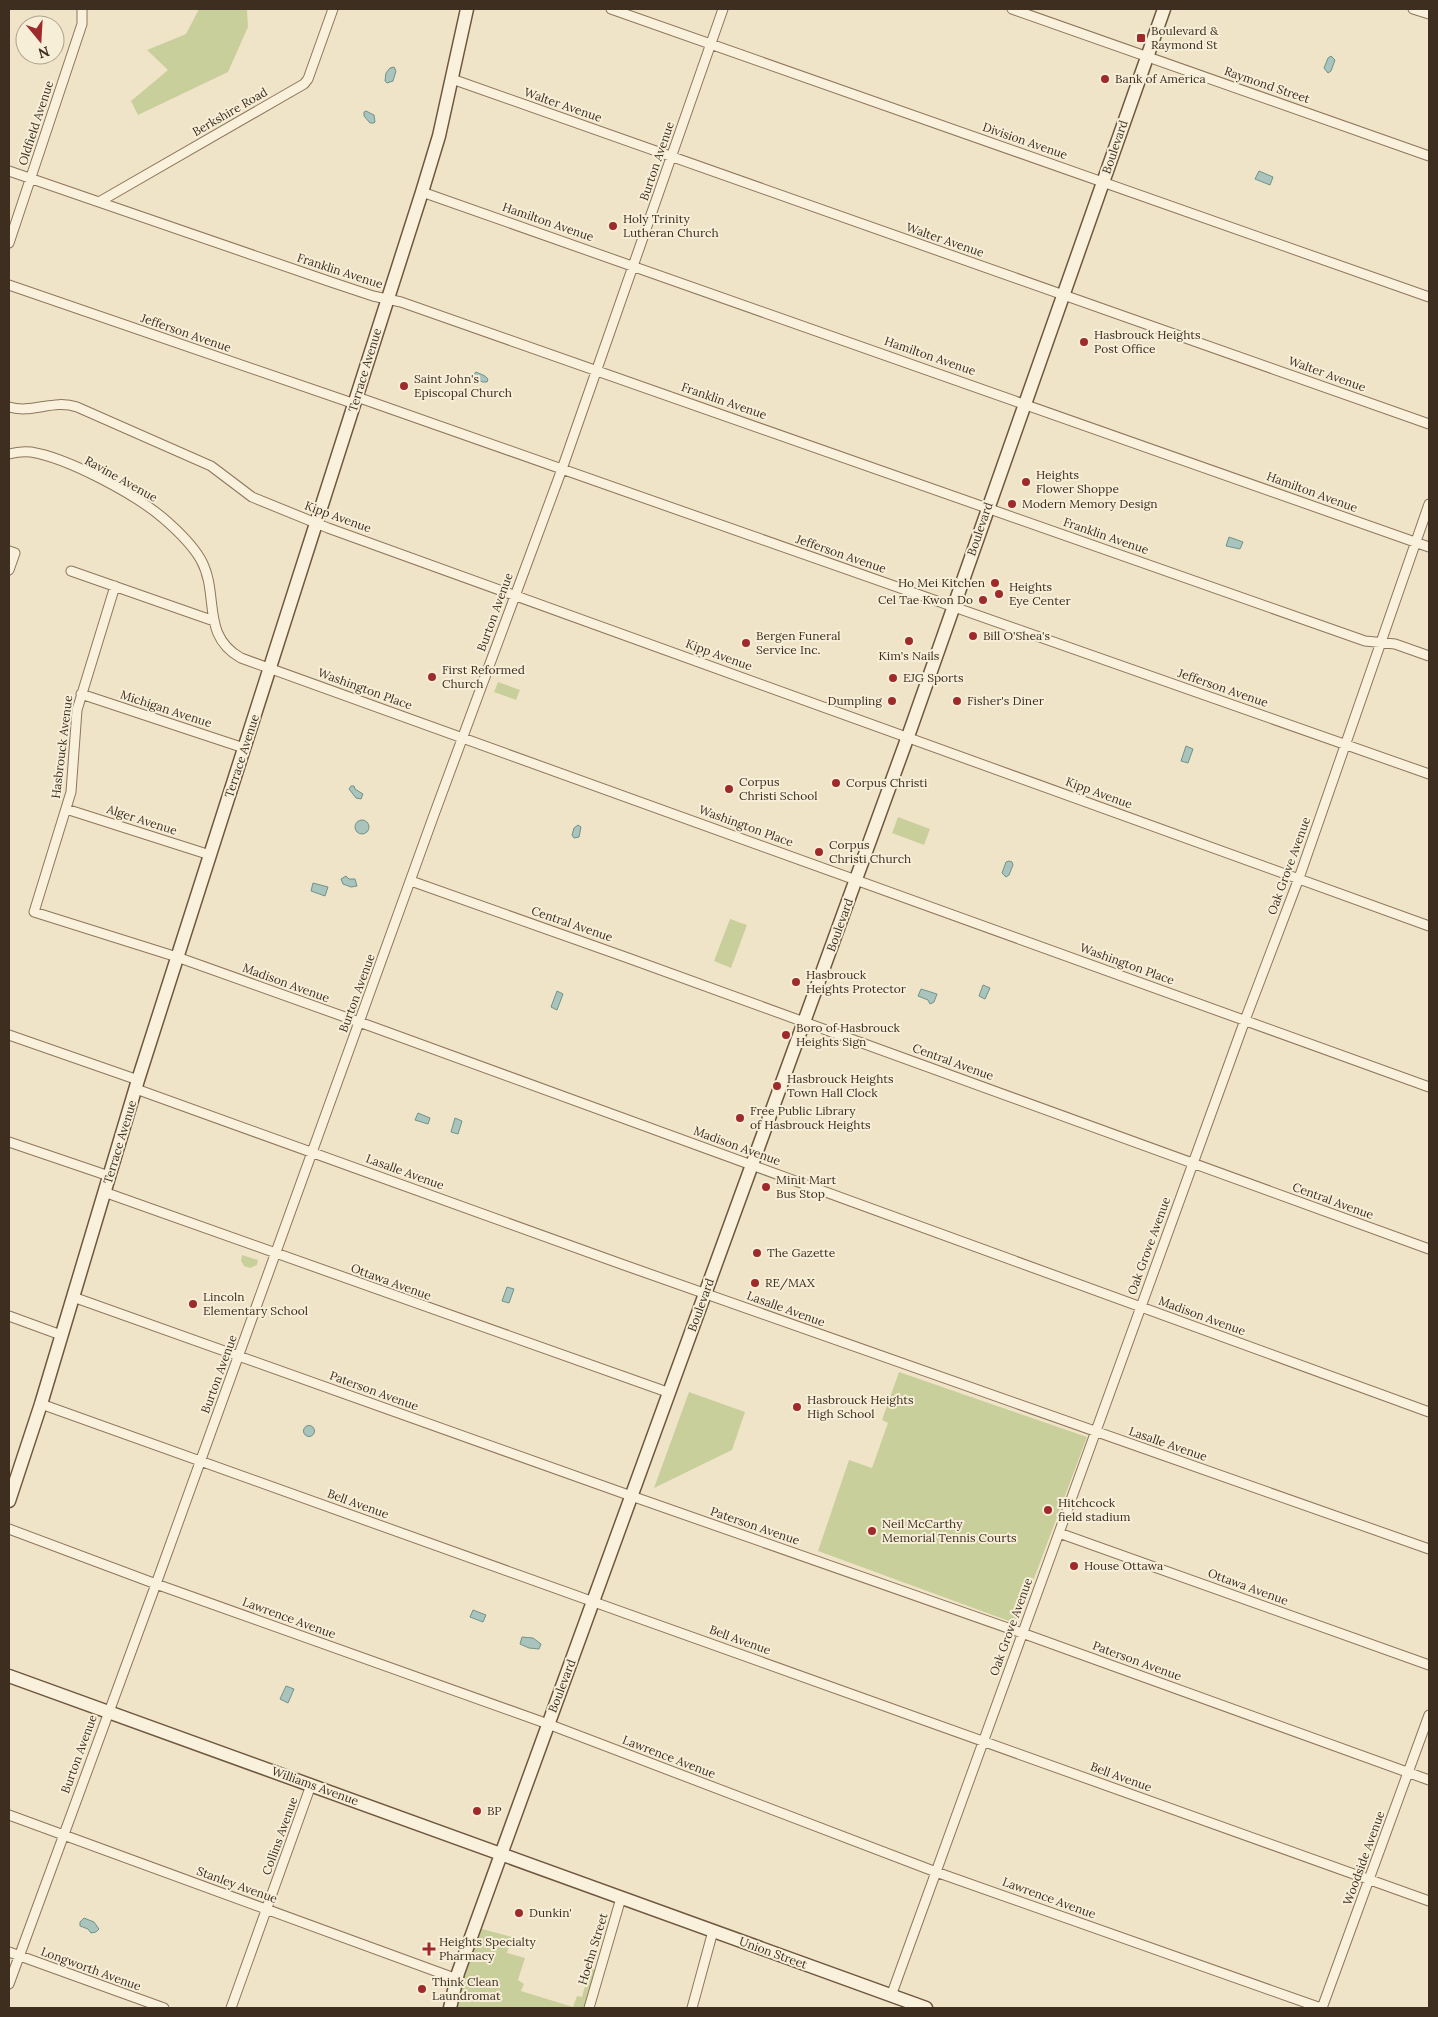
<svg xmlns="http://www.w3.org/2000/svg" width="1438" height="2017" viewBox="0 0 1438 2017" font-family="Lora,serif">
	<rect width="100%" height="100%" fill="#f0e4c8"/>
	<!-- green -->
	<path fill="#c9cf9b" d="M199,9H247L248,27L228,72L138,115L131,101L168,70L147,50L186,34Z
		M498,682L520,690L516,700L494,692Z
		M898,817L930,829L924,845L892,833Z
		M730,919L747,925L731,968L714,961Z
		M242,1255L258,1260L257,1265L250,1268L244,1266L241,1261Z
		M899,1372L1087,1437L1017,1624L818,1551L849,1460L872,1468L888,1423L882,1420Z
		M689,1392L745,1412L732,1450L654,1488Z
		M475,1927L512,1937L507,1953L525,1958L518,1980L524,1984L521,1991L573,2007L577,1996L582,1997L590,1968L599,1971L589,2008H451Z"/>
	<!-- water -->
	<path fill="#a9c4bc" stroke="#6f938a" d="M1331,56L1335,60L1331,71L1328,73L1324,68L1328,58Z
		M394,67L396,71L393,81L387,83L385,81L386,73L390,68Z
		M366,111L374,115L375,122L374,123H370L364,116V112Z
		M1259,171L1273,177L1270,185L1255,179Z
		M476,372L485,376L488,379L487,382H483L473,379L472,376Z
		M1229,537L1243,542L1240,549L1226,546Z
		M1186,746L1193,749L1188,763L1181,761Z
		M351,786H354L355,789L363,794L361,799L356,798L349,789Z
		M355 827a7 7 0 1 1 14 0a7 7 0 1 1-14 0Z
		M578,825L581,827L579,837L574,838L572,835L574,828Z
		M1009,861L1012,862L1013,865L1009,875L1006,877L1002,873L1006,862Z
		M346,876L349,879H355L357,886L351,887L343,884L341,879Z
		M313,883L328,887L325,896L311,891Z
		M983,985L990,988L985,999L979,996Z
		M921,989L937,994L934,1002L930,1004L928,1000L918,996Z
		M557,991L563,994L557,1010L551,1007Z
		M418,1113L430,1118L428,1124L415,1120Z
		M455,1118L462,1121L458,1134L451,1132Z
		M507,1287L514,1289L509,1303L502,1301Z
		M303.5 1431a5.5 5.5 0 1 1 11 0a5.5 5.5 0 1 1-11 0Z
		M473,1610L486,1615L483,1622L470,1617Z
		M522,1637L533,1638L541,1644L539,1649L529,1648L520,1644Z
		M286,1686L294,1689L288,1703L280,1699Z
		M84,1918L94,1922L99,1929L96,1932L91,1933L88,1929L80,1926V1922Z"/>
	<g fill="none" stroke-linecap="round" stroke-linejoin="round">
		<!-- street casing -->
		<g stroke="#8d765c" stroke-width="11">
			<path id="street" d="M611,9L1429,297
				M1012,9L1429,156
				M1413,9L1429,14
				M452,79L1429,424
				M9,171L331,282L373,296L401,302L1311,622L1365,641L1395,644L1429,656
				M422,192L1429,547
				M99,202L304,84L308,79L333,9
				M9,243L82,24V9
				M9,285L355,404
				M357,397L1429,774
				M9,407C32,414 53,399 77,407L211,466L252,497L328,528L1429,926
				M9,454C16,452 23,451 31,452C68,458 135,494 163,518C177,530 192,544 201,560C220,595 200,635 241,658L1429,1087
				M9,551L15,553L9,570
				M71,571L214,621
				M115,586L77,710L71,792L34,912L177,957L373,1027L1429,1412
				M81,694L244,748
				M66,809L210,855
				M411,881L628,958L1429,1249
				M9,1035L138,1080
				M136,1089L624,1265L1429,1549
				M9,1142L109,1176
				M104,1192L670,1393
				M73,1297L620,1492L1022,1633L1429,1780
				M9,1316L61,1335
				M41,1404L1429,1901
				M9,1529L156,1584L548,1724L936,1872L1321,2008
				M1059,1533L1429,1665
				M9,1815L457,1979
				M9,1952L164,2008
				M9,1984L156,1584L435,812L562,469L723,9
				M891,1996L1245,1020L1299,878L1429,504
				M231,2008L311,1785
				M589,2008L621,1898
				M692,2008L713,1931
				M1322,2008L1429,1715"/>
		</g>
		<!-- secondary casing -->
		<g stroke="#6f573f" stroke-width="15">
			<path id="secondary" d="M9,1501L41,1404L138,1080L422,192L439,136L467,9
				M9,1676L926,2008
				M450,2008L458,1973L524,1791L911,728L1164,9"/>
		</g>
		<!-- street -->
		<use href="#street" stroke="#faf1dc" stroke-width="9"/>
		<!-- secondary -->
		<use href="#secondary" stroke="#faf1dc" stroke-width="12"/>
	</g>
	<!-- markers -->
	<g fill="#9e2a2b" stroke="#f7eed8" stroke-width="2">
		<rect x="1136" y="33" width="10" height="10" rx="2.5"/>
		<circle cx="1105" cy="79" r="5"/>
		<circle cx="613" cy="226" r="5"/>
		<circle cx="1084" cy="342" r="5"/>
		<circle cx="404" cy="386" r="5"/>
		<circle cx="1026" cy="482" r="5"/>
		<circle cx="1012" cy="504" r="5"/>
		<circle cx="995" cy="583" r="5"/>
		<circle cx="999" cy="594" r="5"/>
		<circle cx="983" cy="600" r="5"/>
		<circle cx="973" cy="636" r="5"/>
		<circle cx="909" cy="641" r="5"/>
		<circle cx="746" cy="643" r="5"/>
		<circle cx="432" cy="677" r="5"/>
		<circle cx="893" cy="678" r="5"/>
		<circle cx="892" cy="701" r="5"/>
		<circle cx="957" cy="701" r="5"/>
		<circle cx="836" cy="783" r="5"/>
		<circle cx="729" cy="789" r="5"/>
		<circle cx="819" cy="852" r="5"/>
		<circle cx="796" cy="982" r="5"/>
		<circle cx="786" cy="1035" r="5"/>
		<circle cx="777" cy="1086" r="5"/>
		<circle cx="740" cy="1118" r="5"/>
		<circle cx="766" cy="1187" r="5"/>
		<circle cx="757" cy="1253" r="5"/>
		<circle cx="755" cy="1283" r="5"/>
		<circle cx="193" cy="1304" r="5"/>
		<circle cx="797" cy="1407" r="5"/>
		<circle cx="1048" cy="1510" r="5"/>
		<circle cx="872" cy="1531" r="5"/>
		<circle cx="1074" cy="1566" r="5"/>
		<circle cx="477" cy="1811" r="5"/>
		<circle cx="519" cy="1913" r="5"/>
		<path d="M426.5 1941.5h5v5h5v5h-5v5h-5v-5h-5v-5h5z"/>
		<circle cx="422" cy="1989" r="5"/>
	</g>
	<g text-anchor="middle" stroke-width="4" stroke-linejoin="round" paint-order="stroke">
		<!-- poi labels -->
		<g font-size="12" fill="#3d2e20" stroke="#f7eed8" text-anchor="start">
			<text x="1151" y="35">Boulevard &amp;<tspan x="1151" dy="14">Raymond St</tspan></text>
			<text x="1115" y="83">Bank of America</text>
			<text x="623" y="223">Holy Trinity<tspan x="623" dy="14">Lutheran Church</tspan></text>
			<text x="1094" y="339">Hasbrouck Heights<tspan x="1094" dy="14">Post Office</tspan></text>
			<text x="414" y="383">Saint John's<tspan x="414" dy="14">Episcopal Church</tspan></text>
			<text x="1036" y="479">Heights<tspan x="1036" dy="14">Flower Shoppe</tspan></text>
			<text x="1022" y="508">Modern Memory Design</text>
			<text x="985" y="587" text-anchor="end">Ho Mei Kitchen</text>
			<text x="1009" y="591">Heights<tspan x="1009" dy="14">Eye Center</tspan></text>
			<text x="973" y="604" text-anchor="end">Cel Tae Kwon Do</text>
			<text x="756" y="640">Bergen Funeral<tspan x="756" dy="14">Service Inc.</tspan></text>
			<text x="983" y="640">Bill O'Shea's</text>
			<text x="909" y="660" text-anchor="middle">Kim's Nails</text>
			<text x="442" y="674">First Reformed<tspan x="442" dy="14">Church</tspan></text>
			<text x="903" y="682">EJG Sports</text>
			<text x="882" y="705" text-anchor="end">Dumpling</text>
			<text x="967" y="705">Fisher's Diner</text>
			<text x="739" y="786">Corpus<tspan x="739" dy="14">Christi School</tspan></text>
			<text x="846" y="787">Corpus Christi</text>
			<text x="829" y="849">Corpus<tspan x="829" dy="14">Christi Church</tspan></text>
			<text x="806" y="979">Hasbrouck<tspan x="806" dy="14">Heights Protector</tspan></text>
			<text x="796" y="1032">Boro of Hasbrouck<tspan x="796" dy="14">Heights Sign</tspan></text>
			<text x="787" y="1083">Hasbrouck Heights<tspan x="787" dy="14">Town Hall Clock</tspan></text>
			<text x="750" y="1115">Free Public Library<tspan x="750" dy="14">of Hasbrouck Heights</tspan></text>
			<text x="776" y="1184">Minit Mart<tspan x="776" dy="14">Bus Stop</tspan></text>
			<text x="767" y="1257">The Gazette</text>
			<text x="765" y="1287">RE/MAX</text>
			<text x="203" y="1301">Lincoln<tspan x="203" dy="14">Elementary School</tspan></text>
			<text x="807" y="1404">Hasbrouck Heights<tspan x="807" dy="14">High School</tspan></text>
			<text x="1058" y="1507">Hitchcock<tspan x="1058" dy="14">field stadium</tspan></text>
			<text x="882" y="1528">Neil McCarthy<tspan x="882" dy="14">Memorial Tennis Courts</tspan></text>
			<text x="1084" y="1570">House Ottawa</text>
			<text x="487" y="1815">BP</text>
			<text x="529" y="1917">Dunkin'</text>
			<text x="439" y="1946">Heights Specialty<tspan x="439" dy="14">Pharmacy</tspan></text>
			<text x="432" y="1986">Think Clean<tspan x="432" dy="14">Laundromat</tspan></text>
		</g>
		<!-- street labels -->
		<g font-size="12" fill="#3d2e20" stroke="#f7eed8">
			<text transform="translate(1267 85) rotate(19)" y="4">Raymond Street</text>
			<text transform="translate(563 105) rotate(19)" y="4">Walter Avenue</text>
			<text transform="translate(230 112) rotate(-30)" y="4">Berkshire Road</text>
			<text transform="translate(36 123) rotate(-72)" y="4">Oldfield Avenue</text>
			<text transform="translate(1025 141) rotate(19)" y="4">Division Avenue</text>
			<text transform="translate(1115 147) rotate(-71)" y="4">Boulevard</text>
			<text transform="translate(657 161) rotate(-71)" y="4">Burton Avenue</text>
			<text transform="translate(548 222) rotate(19)" y="4">Hamilton Avenue</text>
			<text transform="translate(945 240) rotate(19)" y="4">Walter Avenue</text>
			<text transform="translate(340 271) rotate(18)" y="4">Franklin Avenue</text>
			<text transform="translate(186 333) rotate(19)" y="4">Jefferson Avenue</text>
			<text transform="translate(930 356) rotate(19)" y="4">Hamilton Avenue</text>
			<text transform="translate(365 370) rotate(-73)" y="4">Terrace Avenue</text>
			<text transform="translate(1327 374) rotate(20)" y="4">Walter Avenue</text>
			<text transform="translate(724 401) rotate(19)" y="4">Franklin Avenue</text>
			<text transform="translate(121 479) rotate(29)" y="4">Ravine Avenue</text>
			<text transform="translate(1312 492) rotate(20)" y="4">Hamilton Avenue</text>
			<text transform="translate(338 517) rotate(20)" y="4">Kipp Avenue</text>
			<text transform="translate(980 529) rotate(-71)" y="4">Boulevard</text>
			<text transform="translate(1106 536) rotate(19)" y="4">Franklin Avenue</text>
			<text transform="translate(841 554) rotate(19)" y="4">Jefferson Avenue</text>
			<text transform="translate(495 612) rotate(-70)" y="4">Burton Avenue</text>
			<text transform="translate(719 655) rotate(20)" y="4">Kipp Avenue</text>
			<text transform="translate(1223 688) rotate(19)" y="4">Jefferson Avenue</text>
			<text transform="translate(365 689) rotate(20)" y="4">Washington Place</text>
			<text transform="translate(166 709) rotate(18)" y="4">Michigan Avenue</text>
			<text transform="translate(62 747) rotate(-83)" y="4">Hasbrouck Avenue</text>
			<text transform="translate(242 756) rotate(-72)" y="4">Terrace Avenue</text>
			<text transform="translate(1099 793) rotate(20)" y="4">Kipp Avenue</text>
			<text transform="translate(142 820) rotate(18)" y="4">Alger Avenue</text>
			<text transform="translate(746 826) rotate(20)" y="4">Washington Place</text>
			<text transform="translate(1289 866) rotate(-70)" y="4">Oak Grove Avenue</text>
			<text transform="translate(572 924) rotate(19)" y="4">Central Avenue</text>
			<text transform="translate(840 925) rotate(-70)" y="4">Boulevard</text>
			<text transform="translate(1127 964) rotate(20)" y="4">Washington Place</text>
			<text transform="translate(286 983) rotate(20)" y="4">Madison Avenue</text>
			<text transform="translate(357 993) rotate(-70)" y="4">Burton Avenue</text>
			<text transform="translate(953 1062) rotate(20)" y="4">Central Avenue</text>
			<text transform="translate(120 1142) rotate(-73)" y="4">Terrace Avenue</text>
			<text transform="translate(737 1146) rotate(20)" y="4">Madison Avenue</text>
			<text transform="translate(405 1172) rotate(20)" y="4">Lasalle Avenue</text>
			<text transform="translate(1333 1201) rotate(20)" y="4">Central Avenue</text>
			<text transform="translate(1149 1246) rotate(-70)" y="4">Oak Grove Avenue</text>
			<text transform="translate(391 1282) rotate(20)" y="4">Ottawa Avenue</text>
			<text transform="translate(701 1305) rotate(-70)" y="4">Boulevard</text>
			<text transform="translate(786 1309) rotate(20)" y="4">Lasalle Avenue</text>
			<text transform="translate(1202 1316) rotate(20)" y="4">Madison Avenue</text>
			<text transform="translate(219 1374) rotate(-70)" y="4">Burton Avenue</text>
			<text transform="translate(374 1391) rotate(20)" y="4">Paterson Avenue</text>
			<text transform="translate(1168 1444) rotate(19)" y="4">Lasalle Avenue</text>
			<text transform="translate(358 1504) rotate(20)" y="4">Bell Avenue</text>
			<text transform="translate(755 1526) rotate(19)" y="4">Paterson Avenue</text>
			<text transform="translate(1248 1587) rotate(20)" y="4">Ottawa Avenue</text>
			<text transform="translate(289 1618) rotate(20)" y="4">Lawrence Avenue</text>
			<text transform="translate(1011 1627) rotate(-70)" y="4">Oak Grove Avenue</text>
			<text transform="translate(740 1640) rotate(20)" y="4">Bell Avenue</text>
			<text transform="translate(1137 1661) rotate(20)" y="4">Paterson Avenue</text>
			<text transform="translate(562 1686) rotate(-69)" y="4">Boulevard</text>
			<text transform="translate(79 1754) rotate(-70)" y="4">Burton Avenue</text>
			<text transform="translate(669 1757) rotate(21)" y="4">Lawrence Avenue</text>
			<text transform="translate(1121 1777) rotate(20)" y="4">Bell Avenue</text>
			<text transform="translate(315 1786) rotate(20)" y="4">Williams Avenue</text>
			<text transform="translate(280 1836) rotate(-70)" y="4">Collins Avenue</text>
			<text transform="translate(1364 1858) rotate(-70)" y="4">Woodside Avenue</text>
			<text transform="translate(237 1885) rotate(20)" y="4">Stanley Avenue</text>
			<text transform="translate(1049 1898) rotate(20)" y="4">Lawrence Avenue</text>
			<text transform="translate(593 1949) rotate(-73)" y="4">Hoehn Street</text>
			<text transform="translate(773 1953) rotate(20)" y="4">Union Street</text>
			<text transform="translate(91 1969) rotate(20)" y="4">Longworth Avenue</text>
		</g>
	</g>
	<!-- border -->
	<rect width="1438" height="2017" fill="none" stroke="#3d2e20" stroke-width="20"/>
	<!-- north arrow -->
	<g transform="translate(40 40) rotate(162)"><circle r="24" fill="#f7eed8" stroke="#ada18e"/>
	<path d="M0-4L9 19L0 12L-9 19Z" fill="#9e2a2b"/>
	<text y="-8" font-size="14" font-weight="bold" text-anchor="middle" fill="#3d2e20">N</text>
	</g>
</svg>
